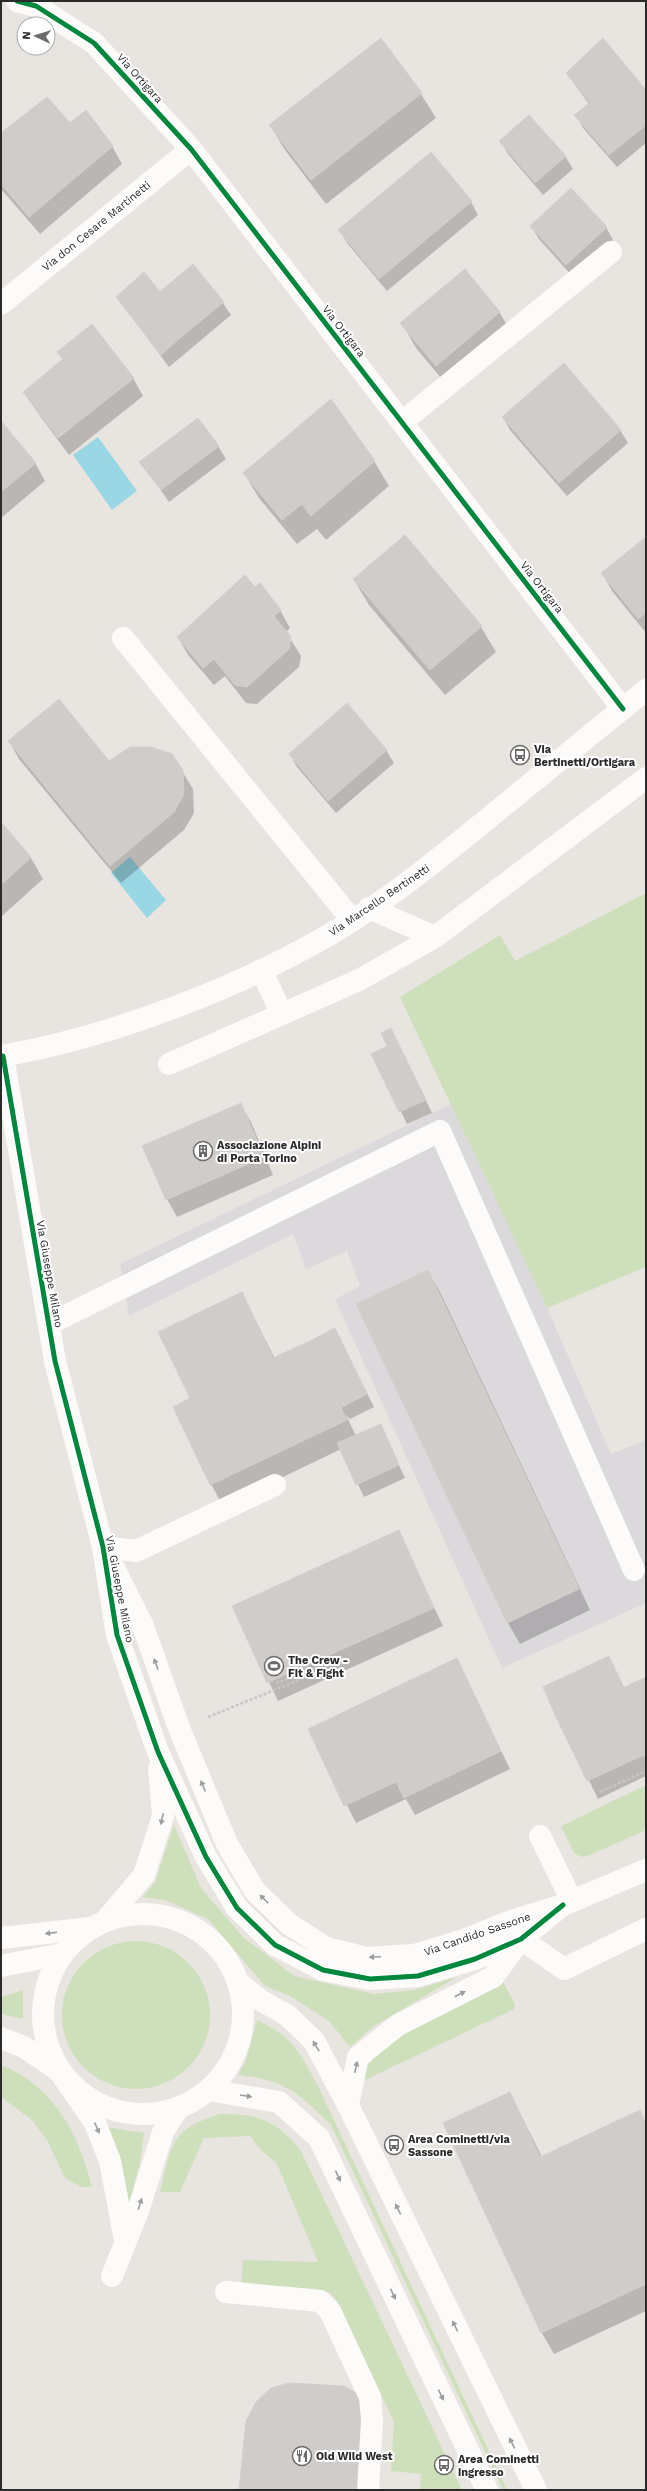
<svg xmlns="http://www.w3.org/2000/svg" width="647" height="2491" viewBox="0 0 647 2491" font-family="'Work Sans',sans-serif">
	<rect width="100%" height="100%" fill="#e8e4e0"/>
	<!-- industrial -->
	<path fill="#dbd9db" d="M451,1104L547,1308L611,1454L646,1440V1603L502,1668L335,1299L360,1286L347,1251L306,1269L293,1234L129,1316L120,1264Z"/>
	<!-- green -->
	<path fill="#cee0bb" d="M646,893V1267L547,1308L400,997L500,935L515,961Z
		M646,1785V1830L590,1855L582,1857L574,1853L561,1826Z
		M174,1825L201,1888L244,1938L294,1976L374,1994L414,1990L457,1977L374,2026L350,2047L329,2021L290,1996L265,1986L208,1919L165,1900L143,1897L155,1882Z
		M62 2015a74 74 0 1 1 148 0a74 74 0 1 1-148 0Z
		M503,1982L515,2004L514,2009L365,2080L362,2074C387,2031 459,2004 503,1982Z
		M23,1990V2019L1,2014V1997Z
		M257,2020C293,2037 300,2052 318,2086L507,2490H503L331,2125C297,2092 286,2080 238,2075L246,2060Z
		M1,2065C54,2086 79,2134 92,2187H81L65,2178L47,2140L32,2120L1,2097Z
		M220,2114C258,2113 277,2121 301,2151L462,2490H420L421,2474L391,2471L394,2422L337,2301L330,2293L316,2289L241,2284L243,2260L318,2262L277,2164L260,2149L250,2136L204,2138L180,2192H160C172,2145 169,2130 220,2114Z
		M106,2127L144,2133L140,2161L129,2207Z"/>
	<!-- water -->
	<path fill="#99d7e4" d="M98,437L137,491L112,510L73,455Z
		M130,857L166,900L147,918L111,873Z"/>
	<!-- shadow -->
	<path fill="#0003" d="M380,40L421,94L436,118L326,204L285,150L270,125Z
		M567,74L646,91V143L617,167L583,128L576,115L589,104Z
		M1,135L112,146L122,164L40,234L1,189Z
		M501,142L565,156L573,169L543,195L508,154Z
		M471,202L478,215L387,291L347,243L340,230Z
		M531,226L606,227L613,240L573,277L539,239Z
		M193,265L223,303L231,315L169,367L117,297L160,293Z
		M464,271L500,313L514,338L451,390L416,348L402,323Z
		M58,352L133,378L143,396L69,455L35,409L25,392L63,360Z
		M503,417L620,430L628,443L567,496L510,430Z
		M1,423L35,463L45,481L1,518Z
		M218,446L226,459L169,502L141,462Z
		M374,461L389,486L326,540L317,529L297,544L259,498L244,473Z
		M404,536L481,627L496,652L445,695L369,605L354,580Z
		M646,538V633L612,591L602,573Z
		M280,610L290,628L286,632L301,656L299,667L257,704L246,703L225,676L214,685L188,655L178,637Z
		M9,741L109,762L182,771L193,789L194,813L184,830L121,883L19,759Z
		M386,750L394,763L336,813L297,767L290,754Z
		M1,823L31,858L43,879L2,916Z
		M391,1029L432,1113L407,1124L373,1054L389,1047Z
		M240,1104L251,1122L273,1175L177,1217L167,1199Z
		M428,1271L440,1292L590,1610L520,1644L508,1623L358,1304Z
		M242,1293L275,1359L335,1330L374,1407L350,1419L346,1415L356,1436L380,1425L405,1478L364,1497L341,1449L223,1506L211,1484L191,1399Z
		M398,1532L443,1626L278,1701L233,1606Z
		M608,1657L624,1688L646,1678V1776L598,1799L544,1687Z
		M456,1659L510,1769L415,1815L406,1799L356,1823L309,1730Z
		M510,2093L542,2157L639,2112L646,2123V2311L554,2354L542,2333Z"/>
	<!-- building -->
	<path fill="#cfccc9" stroke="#d3cfcc" d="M381,38L422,93L311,180L269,125Z
		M603,38L646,90V125L609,155L574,115L590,103L566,73Z
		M47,97L70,123L86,110L113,146L29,217L1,184V133Z
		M529,115L566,156L535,183L499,141Z
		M431,152L472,201L379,279L338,230Z
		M571,188L607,227L566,265L530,226Z
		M193,264L224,302L180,338L150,300Z
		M465,269L500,312L436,366L400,323Z
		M144,272L160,292L150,300L180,338L161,355L116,297Z
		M92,324L134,378L58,438L23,392L63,359L57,352Z
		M564,363L621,430L559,483L502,417Z
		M331,399L375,461L311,516L302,504L282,520L243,473Z
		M198,418L219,446L161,490L139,462Z
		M1,421L36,463L1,492Z
		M405,535L482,626L430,670L353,579Z
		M646,537V613L638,619L601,573Z
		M245,575L255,587L260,583L281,610L274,616L291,637L289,649L247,687L235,685L214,659L203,668L177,637Z
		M59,699L109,761L130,747H151L172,754L183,770L184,794L174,812L110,866L8,741Z
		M347,703L387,750L328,801L289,754Z
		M1,822L31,857L1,885Z
		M391,1028L426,1100L399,1112L371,1054L387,1046L381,1033Z
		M241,1103L264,1157L166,1200L142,1146Z
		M428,1270L579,1589L507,1623L356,1304Z
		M242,1292L273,1358L310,1341L347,1420L210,1485L173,1407L190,1398L158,1332Z
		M335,1328L367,1394L342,1407L310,1341Z
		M381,1424L399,1465L356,1485L337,1443Z
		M399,1530L434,1608L267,1683L232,1606Z
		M609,1656L624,1688L557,1719L543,1687Z
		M457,1658L501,1751L404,1798L396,1782L344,1806L308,1729Z
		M646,1677V1754L587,1781L557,1719Z
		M510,2092L540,2157L640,2110L646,2124V2284L541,2333L443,2123Z
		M289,2383L344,2386L358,2394L364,2413L360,2490H239L246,2421L256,2402L271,2388Z"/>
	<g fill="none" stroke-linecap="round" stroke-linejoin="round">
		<!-- path -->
		<path stroke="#c6c6c5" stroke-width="2.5" stroke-dasharray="3 2" stroke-linecap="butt" d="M208,1717L299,1680L297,1674L278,1683L277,1679
			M644,1755L646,1759
			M600,1792L646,1771"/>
		<!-- service -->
		<path stroke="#fcfbfa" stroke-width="22" d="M402,422L611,252
			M123,638L352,920
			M369,908L435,937L646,778
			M261,970L282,1014
			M169,1064L359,980L435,937
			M49,1324L440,1131L634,1570
			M103,1547L136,1551L275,1485
			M540,1836L572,1901
			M1,1938L90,1928
			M521,1939L564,1969L646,1929
			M60,2072L95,2123L110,2161L125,2240
			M112,2276L138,2211L163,2132L178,2108
			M226,2292L320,2301L330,2311L370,2397L372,2420L368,2490"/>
		<!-- minor -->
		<path stroke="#fcfbfa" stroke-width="22" d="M17,1L36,6L94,43L191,149L623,709
			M1,304L191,149
			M1,1056C112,1037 242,987 339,929C391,898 438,859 485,821C539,777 592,733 646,690
			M3,1056L55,1361L103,1547L117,1635L158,1752L206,1857L237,1908L275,1945L323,1970L370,1979L418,1976L475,1959L521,1939L563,1905
			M113,1566L143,1626L179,1728L227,1844L255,1891L289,1924L326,1948L367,1958L414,1955L464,1940L511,1921L563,1905L646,1870
			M43 2014a100 100 0 1 1 200 0a100 100 0 1 1-200 0Z
			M105,1921L144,1875L163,1816L159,1768
			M1,1966L62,1954
			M238,1982L260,2000L287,2015L314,2041L348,2105L536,2490
			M1,2038L24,2047L59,2071
			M208,2090L279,2102L319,2138L487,2490
			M348,2105L358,2057L398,2025L493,1977L521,1939"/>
		<!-- cycleway casing -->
		<g stroke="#fff" stroke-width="8">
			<path id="cycleway" d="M17,1L36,6L94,43L191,149L623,709
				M1,1056H3L55,1361L103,1547L117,1635L158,1752L206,1857L237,1908L275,1945L323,1970L370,1979L418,1976L475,1959L521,1939L563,1905"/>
		</g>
		<!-- cycleway -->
		<use href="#cycleway" stroke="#00873e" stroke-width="5"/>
	</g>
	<!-- one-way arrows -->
	<defs><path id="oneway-solid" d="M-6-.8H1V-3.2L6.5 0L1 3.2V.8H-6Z"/></defs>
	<g fill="#9e9d9c">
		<use href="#oneway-solid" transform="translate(156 1664) rotate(-110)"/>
		<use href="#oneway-solid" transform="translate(203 1786) rotate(-112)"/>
		<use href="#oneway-solid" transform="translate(162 1819) rotate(102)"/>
		<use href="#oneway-solid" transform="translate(264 1899) rotate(-135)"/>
		<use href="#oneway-solid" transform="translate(51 1933) rotate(173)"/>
		<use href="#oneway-solid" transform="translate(375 1957) rotate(177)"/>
		<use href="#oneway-solid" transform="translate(460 1994) rotate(-27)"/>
		<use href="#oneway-solid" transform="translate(316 2046) rotate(-121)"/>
		<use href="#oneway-solid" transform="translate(356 2067) rotate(-78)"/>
		<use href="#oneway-solid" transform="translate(246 2096) rotate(9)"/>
		<use href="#oneway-solid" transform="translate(97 2128) rotate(67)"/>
		<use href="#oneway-solid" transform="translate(338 2176) rotate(65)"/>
		<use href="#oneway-solid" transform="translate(140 2204) rotate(-73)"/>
		<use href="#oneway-solid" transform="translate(398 2209) rotate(-116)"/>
		<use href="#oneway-solid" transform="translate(393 2294) rotate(65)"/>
		<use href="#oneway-solid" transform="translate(455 2326) rotate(-116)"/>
		<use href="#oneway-solid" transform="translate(441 2395) rotate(64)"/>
		<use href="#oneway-solid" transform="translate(512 2443) rotate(-116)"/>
	</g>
	<!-- icons -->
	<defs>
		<g id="bus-ring" transform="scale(1)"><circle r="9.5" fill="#fff" stroke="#6c6b6a" stroke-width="1.5"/><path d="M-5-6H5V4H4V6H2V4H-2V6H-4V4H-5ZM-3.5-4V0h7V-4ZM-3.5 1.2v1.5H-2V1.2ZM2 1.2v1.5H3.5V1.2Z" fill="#6c6b6a"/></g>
		<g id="building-ring" transform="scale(1)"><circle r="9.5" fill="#fff" stroke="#6c6b6a" stroke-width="1.5"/><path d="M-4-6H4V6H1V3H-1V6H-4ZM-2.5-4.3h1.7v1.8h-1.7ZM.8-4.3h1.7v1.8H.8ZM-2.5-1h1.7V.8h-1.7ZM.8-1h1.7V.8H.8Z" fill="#6c6b6a"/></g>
		<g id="stadium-ring" transform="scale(1)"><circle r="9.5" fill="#fff" stroke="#6c6b6a" stroke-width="1.5"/><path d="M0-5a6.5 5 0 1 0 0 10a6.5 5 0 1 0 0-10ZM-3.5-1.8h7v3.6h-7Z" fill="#6c6b6a"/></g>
		<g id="restaurant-ring" transform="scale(1)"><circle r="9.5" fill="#fff" stroke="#6c6b6a" stroke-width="1.5"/><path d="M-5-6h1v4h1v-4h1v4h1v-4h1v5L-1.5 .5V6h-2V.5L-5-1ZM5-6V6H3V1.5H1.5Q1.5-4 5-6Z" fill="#6c6b6a"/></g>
	</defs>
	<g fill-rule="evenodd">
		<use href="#bus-ring" x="520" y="755"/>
		<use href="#building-ring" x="203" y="1151"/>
		<use href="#stadium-ring" x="274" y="1666"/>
		<use href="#bus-ring" x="394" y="2145"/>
		<use href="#restaurant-ring" x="302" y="2456"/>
		<use href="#bus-ring" x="444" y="2465"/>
	</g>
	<g text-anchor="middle" stroke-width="4" stroke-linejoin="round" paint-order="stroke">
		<!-- street labels -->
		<g font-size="11" fill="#2a2a2a" stroke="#fff">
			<text transform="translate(140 78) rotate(48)" y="4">Via Ortigara</text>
			<text transform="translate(96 226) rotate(-39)" y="4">Via don Cesare Martinetti</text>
			<text transform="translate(344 331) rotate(52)" y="4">Via Ortigara</text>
			<text transform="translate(542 587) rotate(52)" y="4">Via Ortigara</text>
			<text transform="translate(379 900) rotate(-34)" y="4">Via Marcello Bertinetti</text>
			<text transform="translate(50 1274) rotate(80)" y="4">Via Giuseppe Milano</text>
			<text transform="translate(120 1589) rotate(79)" y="4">Via Giuseppe Milano</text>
			<text transform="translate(477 1934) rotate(-19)" y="4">Via Candido Sassone</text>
		</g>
		<!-- poi labels -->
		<g font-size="11" font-weight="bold" fill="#2a2a2a" stroke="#fff" text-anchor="start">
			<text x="534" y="753">Via<tspan x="534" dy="13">Bertinetti/Ortigara</tspan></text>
			<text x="217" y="1149">Associazione Alpini<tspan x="217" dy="13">di Porta Torino</tspan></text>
			<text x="288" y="1664">The Crew -<tspan x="288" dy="13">Fit &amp; Fight</tspan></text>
			<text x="408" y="2143">Area Cominetti/via<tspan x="408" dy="13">Sassone</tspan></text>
			<text x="316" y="2460">Old Wild West</text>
			<text x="458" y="2463">Area Cominetti<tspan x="458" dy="13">ingresso</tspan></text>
		</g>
	</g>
	<!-- border -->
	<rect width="647" height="2491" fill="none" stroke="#2a2a2a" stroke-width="4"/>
	<!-- north arrow -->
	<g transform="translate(36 36) rotate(274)"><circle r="19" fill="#ffffff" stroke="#aaaaaa"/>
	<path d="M0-3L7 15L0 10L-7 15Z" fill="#6c6b6a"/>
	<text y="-6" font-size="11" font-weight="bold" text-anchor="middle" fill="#2a2a2a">N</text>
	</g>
</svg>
